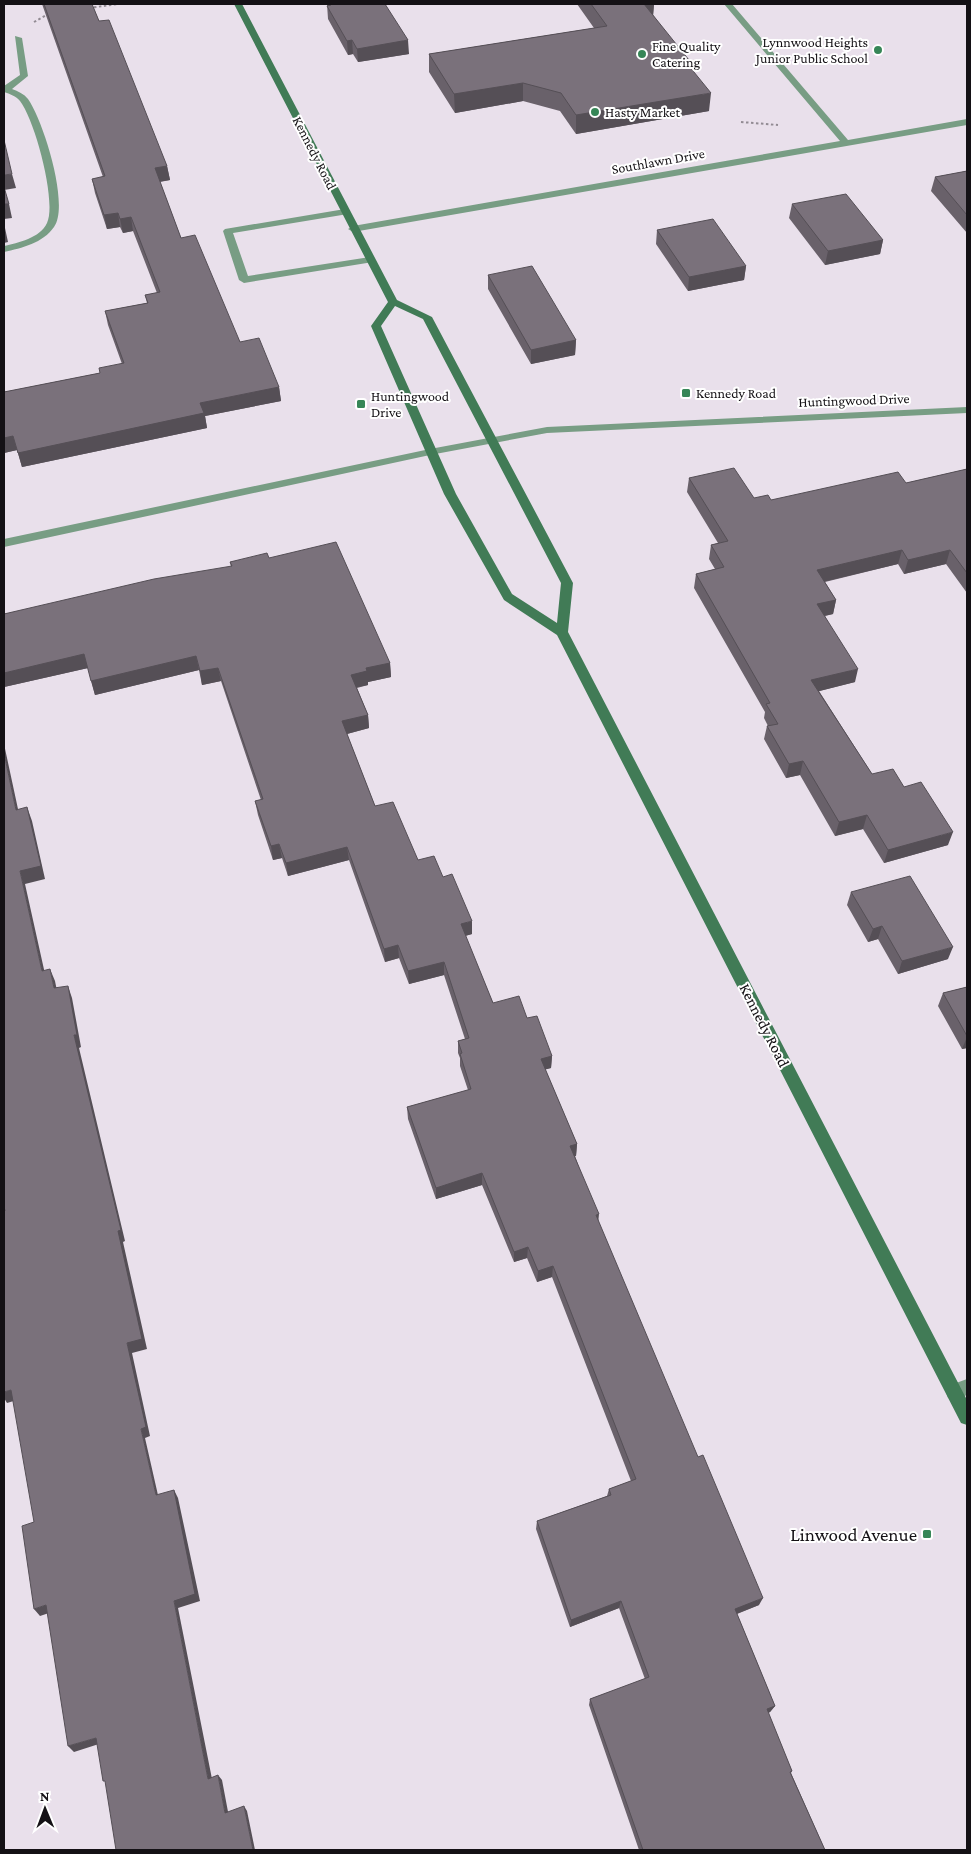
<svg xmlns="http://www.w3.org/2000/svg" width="971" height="1854" viewBox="0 0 971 1854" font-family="'Crimson Pro',serif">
	<rect width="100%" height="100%" fill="#e9e0eb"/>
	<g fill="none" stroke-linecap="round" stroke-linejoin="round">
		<!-- path -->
		<path stroke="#928b93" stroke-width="2" stroke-dasharray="2.5 2.5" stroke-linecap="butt" d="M89,8L118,4
			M34,22L48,14
			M741,122L778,125"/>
		<!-- service -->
		<path fill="#789d84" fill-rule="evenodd" d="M15,36L22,38L28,76L12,89C18,91 24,94 28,99C43,120 70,205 54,227C43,243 22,248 4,252V246C18,243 40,238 47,223C57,202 35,120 20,101C16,96 10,94 4,92V86L20,75Z
			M345,209L350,212L348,214L233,233L248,276L370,257L375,260L373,262L244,283L239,280L223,231L225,229Z"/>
		<!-- minor -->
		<path fill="#789d84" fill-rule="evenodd" d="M724,4H732L848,140L967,119V125L353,232L348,229L353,226L840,141Z
			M967,1379V1395L954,1400L948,1398L946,1392L948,1386Z"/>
		<!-- tertiary -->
		<path fill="#789d84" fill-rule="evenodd" d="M967,407V413L547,433L430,455L4,547V539L430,449L547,427Z"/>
		<!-- secondary -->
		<path fill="#417b56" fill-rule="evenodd" d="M234,4H242L397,300L432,317L573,583L568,632L967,1400V1425L961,1423L557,635L504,600L444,494L371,326L388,302ZM395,306L423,319L561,583L557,623L512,594L456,494L381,326Z"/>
	</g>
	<!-- wall -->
	<path fill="#69616a" d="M42,4H92L99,21L167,166L170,180L160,182L181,238L240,342L279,387L281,401L205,416L207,428L22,467L17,450L4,453V392L100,373L122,364L108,325L105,311L147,303L145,295L157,293L133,231L123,233L120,227L107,229L95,193L92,179L103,177Z
		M327,4H385L409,54L358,62L353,54L348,55L328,19Z
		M577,4H654L653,15L689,65L709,111L576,134L560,111L523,101L455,113L429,72V54L594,28Z
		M967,171V233L931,191L935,177Z
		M792,204L883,240L880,254L825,265L789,218Z
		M657,230L746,266L744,280L688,291L656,244Z
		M488,275L576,340L575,355L531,364L488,289Z
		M967,469V593L946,564L904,574L898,564L825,582L836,600L833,614L825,616L855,682L819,691L872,774L904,787L948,845L884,863L863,829L835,836L800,775L786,778L764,739L767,726H768L764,718L765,712L694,588L696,574L715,569L709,559L711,545L718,543L687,492L689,478L754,498L771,500L906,483Z
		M269,558L390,663L391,677L368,682V685L357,688L368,715L369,728L347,734L375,806L418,860L443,877L472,934L465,936L493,1003L527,1018L552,1056L551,1068L545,1069L577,1144L576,1156H575L598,1221L759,1605L737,1614L775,1706L770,1712L768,1713L792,1771L791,1773L825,1850H639L589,1705L590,1699L645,1679L619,1608L570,1627L536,1529L537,1521L607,1496L609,1489L631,1481L552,1277L537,1282L527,1258L514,1262L482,1185L436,1199L408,1119L407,1107L468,1090L460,1066V1058L458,1053V1041L465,1039L444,975L409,984L399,958L385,962L349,860L288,876L282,858L273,860L258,815L255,801L261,800L221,681L202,685L199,670L95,695L88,668L4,687V614L231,567L230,562Z
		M851,892L948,959L898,974L878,939L868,942L847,905Z
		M967,987V1048L962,1049L938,1006L943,993Z"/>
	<!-- shaded-wall -->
	<path fill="#554f56" d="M642,4H654L653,17Z
		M352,40L353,54L348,55L347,41Z
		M408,40L409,54L358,62L357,49Z
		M523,83V101L455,113L454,94Z
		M711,93L709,111L576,134V115Z
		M167,166L170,180L157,182L155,168Z
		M12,174L16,188L4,190V175Z
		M4,204H9L12,218L4,219Z
		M118,213L120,227L107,229L104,215Z
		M131,217L133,231L123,233L120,219Z
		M4,228H5L8,242L4,243Z
		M883,240L880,254L825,265L828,251Z
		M746,266L744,280L688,291L689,277Z
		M576,340L575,355L531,364V350Z
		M279,387L281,401L205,416L207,428L22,467L18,453L200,403Z
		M13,436L17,450L4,453V438Z
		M902,550L898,564L814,584L817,570Z
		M950,550L946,564L904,574L908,560Z
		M836,600L833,614L814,618L817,604Z
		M84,654L88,668L4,687V673Z
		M196,656L199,670L95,695L91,681Z
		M390,663L391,677L368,682V685L353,688L351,675L366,668Z
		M218,668L221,681L202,685L200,671Z
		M858,669L855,682L808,694L811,680Z
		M368,715L369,728L343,735L342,721Z
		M4,744L21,823L16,810L4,753Z
		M803,761L800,775L786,778L789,764Z
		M27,807L32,821L45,879L25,884L47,983L42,971L20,871Z
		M867,815L863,829L835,836L839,822Z
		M953,832L948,845L884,863L888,850Z
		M279,844L282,858L273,860L271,846Z
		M347,847L349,860L288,876L286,863Z
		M472,921V934L461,937V924Z
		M882,926L878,939L868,942L873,929Z
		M398,945L399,958L385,962L384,949Z
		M953,947L948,959L898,974L902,961Z
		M444,962V975L409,984L408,971Z
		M50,969L55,981L59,1001L54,988Z
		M68,986L72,998L81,1047L79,1048L125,1241L123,1242L147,1349L132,1353L150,1436L145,1438L160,1504L156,1495L141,1429L127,1343L74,1035Z
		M967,1037V1048L962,1049Z
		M552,1056L551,1068L540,1071L541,1059Z
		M577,1144L576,1156L569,1158L570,1146Z
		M482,1173V1185L436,1199V1188Z
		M599,1214L598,1224L596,1215Z
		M528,1247L527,1258L514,1262V1252Z
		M553,1266L552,1277L537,1282L538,1271Z
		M11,1390L17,1400L7,1403L4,1398V1392Z
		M174,1490L178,1498L200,1601L178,1608L213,1784L208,1779L174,1601Z
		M763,1598L759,1605L731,1616L735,1609Z
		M621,1601L619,1608L570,1627L571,1620Z
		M46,1605L52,1612L40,1616L34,1609Z
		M775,1706L770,1712L763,1715L767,1709Z
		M96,1738L102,1743L74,1752L68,1746Z
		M218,1775L222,1780L229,1817L225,1813Z
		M244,1806L247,1811L255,1850H253Z"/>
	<!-- building -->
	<path fill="#7a717b" stroke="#554f56" d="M44,4H92L99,21L109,20L167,166L155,168L181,238L195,235L240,342L259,338L279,387L200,403L204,413L18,453L13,436L4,438V392L100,373L99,368L124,363L105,311L148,303L145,295L160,292L131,217L120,219L118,213L104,215L92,179L105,176Z
		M330,4H385L408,40L357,49L352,40L347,41L327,6L331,5Z
		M591,4H644L689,60L685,61L711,93L576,115L561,93L523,83L454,94L429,54L607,26Z
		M4,140L12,174L4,175Z
		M967,171V215L935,177Z
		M4,187L9,204H4Z
		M846,194L883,240L828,251L792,204Z
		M713,219L746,266L689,277L657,230Z
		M532,266L576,340L531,350L488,275Z
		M734,468L754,498L768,495L771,500L898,472L906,483L967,469V573L950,550L908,560L902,550L817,570L836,600L817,604L858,669L811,680L872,774L893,769L904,787L921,782L953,832L888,850L867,815L839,822L803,761L789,764L767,726L778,724L766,704L770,703L696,574L724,567L711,545L728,541L689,478Z
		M336,542L390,663L366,668L367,671L351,675L368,715L342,721L375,806L393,802L418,860L434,856L443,877L452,874L472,921L461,924L493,1003L519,996L527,1018L537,1016L552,1056L541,1059L577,1144L570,1146L599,1214L596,1215L698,1457L703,1455L763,1598L735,1609L775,1706L767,1709L792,1771L790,1772L825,1850H643L590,1699L649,1677L621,1601L571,1620L537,1521L611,1495L609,1489L636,1479L553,1266L538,1271L528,1247L514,1252L482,1173L436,1188L407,1107L471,1089L460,1054L462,1053L458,1041L469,1038L444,962L408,971L398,945L384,949L347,847L286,863L279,844L271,846L255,801L263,799L218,668L200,671L196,656L91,681L84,654L4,673V614L154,579L232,566L230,562L267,553L269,558Z
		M4,753L16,810L27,807L41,866L20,871L42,971L50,969L54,988L68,986L77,1035H74L121,1230L118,1231L142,1339L127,1343L146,1427L141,1429L156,1495L174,1490L195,1594L174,1601L208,1779L218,1775L225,1813L244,1806L253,1850H116L105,1781H103L96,1738L68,1746L46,1605L34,1609L22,1526L34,1522L11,1390L4,1392V1211H5L4,1206Z
		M910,876L953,947L902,961L882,926L873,929L851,892Z
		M967,987V1036L943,993Z"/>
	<!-- markers -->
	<g fill="#368657" stroke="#fff" stroke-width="2">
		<circle cx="878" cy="50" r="5"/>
		<circle cx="642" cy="54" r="5"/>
		<circle cx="595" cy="112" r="5"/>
		<rect x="681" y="388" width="10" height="10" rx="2.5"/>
		<rect x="356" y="399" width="10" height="10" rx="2.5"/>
		<rect x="922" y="1529" width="10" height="10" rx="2.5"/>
	</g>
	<g text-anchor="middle" stroke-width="4" stroke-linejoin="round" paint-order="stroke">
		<!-- far-poi labels -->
		<g font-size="14" fill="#141115" stroke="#fff" text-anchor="start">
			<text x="868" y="47" text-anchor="end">Lynnwood Heights<tspan x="868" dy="16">Junior Public School</tspan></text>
			<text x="652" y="51">Fine Quality<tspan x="652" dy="16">Catering</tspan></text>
			<text x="605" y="117">Hasty Market</text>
			<text x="696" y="398">Kennedy Road</text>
			<text x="371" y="401">Huntingwood<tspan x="371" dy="16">Drive</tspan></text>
		</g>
		<!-- far-street labels -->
		<g font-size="14" fill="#141115" stroke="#fff">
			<text transform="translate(315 153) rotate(63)" y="5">Kennedy Road</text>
			<text transform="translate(658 161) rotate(-10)" y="5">Southlawn Drive</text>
			<text transform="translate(854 400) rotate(-2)" y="5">Huntingwood Drive</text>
		</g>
		<!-- street labels -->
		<g font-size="16" fill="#141115" stroke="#fff">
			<text transform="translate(765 1025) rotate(63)" y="6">Kennedy Road</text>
		</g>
		<!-- near-poi labels -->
		<g font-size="19" fill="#141115" stroke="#fff" text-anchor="end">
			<text x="917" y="1541">Linwood Avenue</text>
		</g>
	</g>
	<!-- border -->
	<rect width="971" height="1854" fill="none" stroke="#141115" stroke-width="10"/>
	<!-- north arrow -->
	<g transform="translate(45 1809) rotate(359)" stroke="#ffffff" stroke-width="4" paint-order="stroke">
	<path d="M0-4L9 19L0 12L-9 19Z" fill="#141115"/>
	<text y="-8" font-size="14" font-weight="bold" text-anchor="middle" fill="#141115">N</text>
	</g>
</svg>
